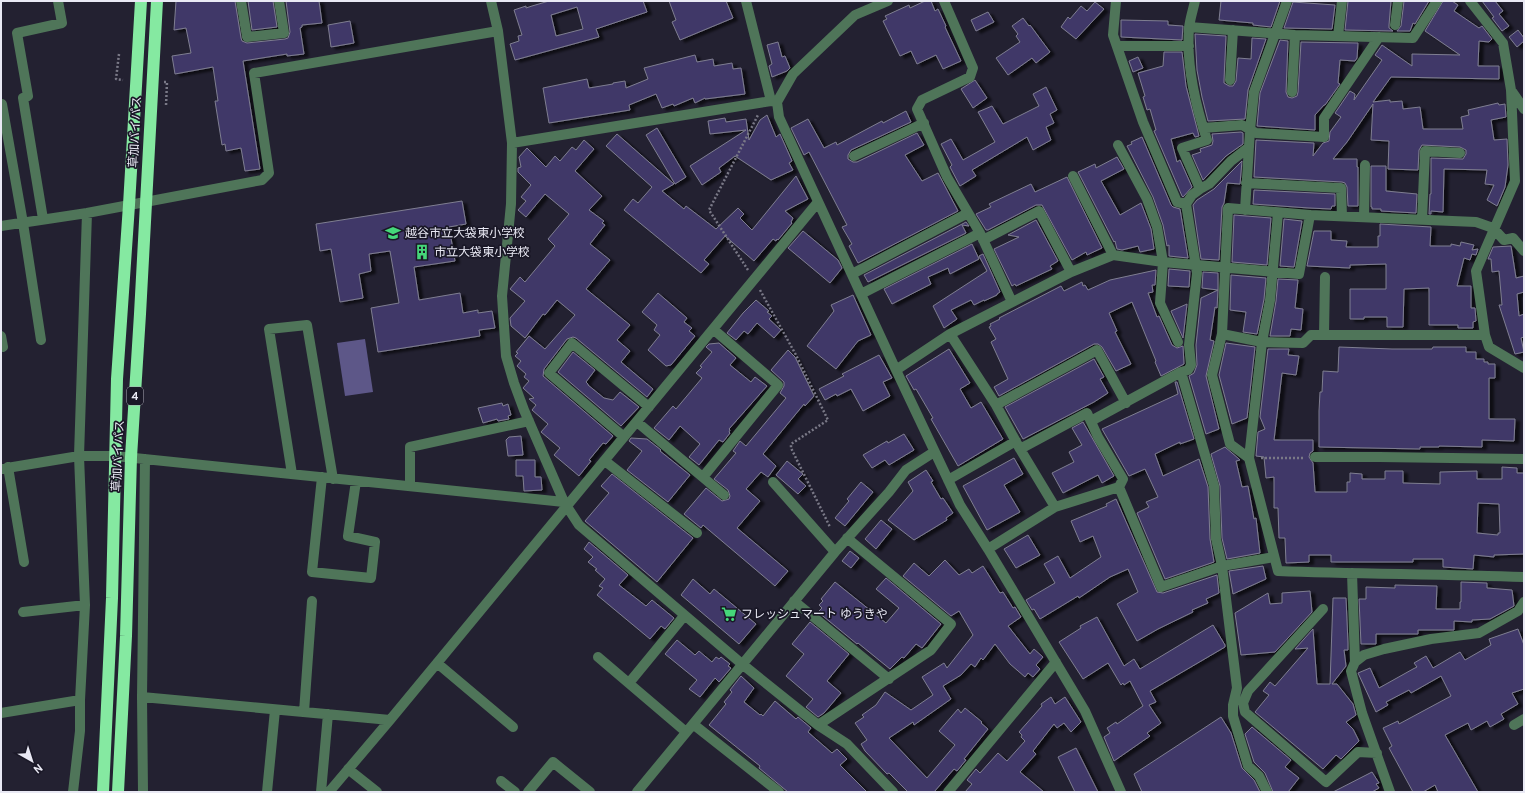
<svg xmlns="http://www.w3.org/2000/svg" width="1525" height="793" viewBox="0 0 1525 793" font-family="Overpass,'Noto Sans JP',sans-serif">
	<defs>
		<filter id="shadow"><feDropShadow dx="4.5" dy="2.5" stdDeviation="1" flood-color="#0009"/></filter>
	</defs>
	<rect width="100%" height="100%" fill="#232131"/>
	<!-- water -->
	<path fill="#5d5788" d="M365,339L373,392L345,396L337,343Z"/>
	<!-- building -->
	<path fill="#403968" stroke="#7f7e91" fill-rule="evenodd" filter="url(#shadow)" d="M176,1H235L241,38L242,41L247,43L285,39L288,38L290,32L286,1H319L322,23L302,25V27L300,28L304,54L287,56V54L243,61L260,169L245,171L241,148L226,151L225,144L222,145L215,101H218L213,67L175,74L172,56L191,53L186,28L174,30Z
		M248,1H273L277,27L252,30Z
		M549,1H643L647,12L596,29L599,37L515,60L510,44L519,41L518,36L522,35L514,10L526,6V8L532,6ZM577,7L583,29L556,36L551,15Z
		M669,1H726L733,18L680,40L672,22L676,20Z
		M925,1H931L935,11L938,9L946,26L945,27L961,61L943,69L936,55L917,64L911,51L900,56L883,21L887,19L885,16L909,5L910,8Z
		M1221,1H1280L1271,27L1253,25V23L1219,20Z
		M1348,1H1391L1389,25V28L1393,31L1345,30Z
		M1404,1H1429L1415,24L1413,23L1410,31H1397L1401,26Z
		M1443,1H1452L1458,5L1454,11L1479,28L1482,26L1492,39L1489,42L1479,41L1478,66H1499V79L1391,77L1373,102L1390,100V102L1402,101L1403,109L1420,107L1423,129H1463L1461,117L1469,115L1468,110L1498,103L1499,105L1505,104L1506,117L1491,120L1494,140L1507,139L1508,165L1505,187L1497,206L1487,200L1494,185L1485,184L1487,170L1444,169L1443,212L1431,211V214H1429L1430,194H1431V158L1463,159L1466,154V150L1460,147L1422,145L1419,150L1418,170L1388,169L1389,141L1371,140L1373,104L1347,142L1333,159H1357V167H1358V206H1348L1347,187L1345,183L1342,182L1254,177L1256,140L1314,143L1313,156L1323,143L1329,141L1330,132L1341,117L1335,113L1350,91L1355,94L1354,100L1382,60L1375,55L1382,45L1412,66V54L1460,55L1425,31Z
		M1482,1H1495L1503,11L1499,14L1509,26L1502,31L1492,18L1494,17Z
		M1095,2L1104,9L1076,39L1061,27L1068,17L1070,19L1081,6L1087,11Z
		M1293,2L1335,5L1332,29L1284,28Z
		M988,12L994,22L976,31L971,20Z
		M1023,18L1029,26L1030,25L1050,52L1036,63L1032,58L1008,75L996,58L1020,42L1016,36L1018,34L1012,26Z
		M1121,20L1168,21V25L1183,26L1182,40L1121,37Z
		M350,21L354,43L331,47L328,25Z
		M1518,30L1524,38V41L1517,47L1509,37Z
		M1195,34L1226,36L1224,80V83L1229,86H1233L1236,81L1238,58L1251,59L1252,38L1266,39L1248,90L1245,119L1208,121L1202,97L1197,70Z
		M1280,40L1288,41L1286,92L1288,97L1292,98L1297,96L1298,92L1301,42L1358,43L1357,58L1355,61L1340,60L1338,83L1340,84L1325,105H1324L1315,115V130L1257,126L1260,93Z
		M778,42L782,57L785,56L790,68L787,71L772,77L769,66L772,64L767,45Z
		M1164,52H1182L1186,86L1199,136L1195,137L1193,133L1171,139L1177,162L1180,160L1192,187L1183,197L1182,196L1154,131L1156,130L1150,109L1147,110L1143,97L1145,96L1138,73L1163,66Z
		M695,55L697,62L713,59L714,66L732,63L733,69L741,68L745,94L705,99V98L695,103L693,98L674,106L673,104L662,108L656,94L629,105L630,110L549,123L543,88L587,79L589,88L613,84V83L625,81L626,88L648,79L644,68Z
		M1138,57L1143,68L1133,72L1129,61Z
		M975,80L987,98L973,108L961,89Z
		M1046,87L1057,110L1050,114L1054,123L1046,127L1051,140L1033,150L1027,137L972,170L976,176L960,186L950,167L952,165L941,144L951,139L963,160L995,142L978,112L992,106L1003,124L1039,106L1033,94Z
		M906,111L911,122L851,150L848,155V159L853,162H857L917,133L924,145L905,155L922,181L938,173L958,211L858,263L849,246L852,244L842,227L847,225L809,152L804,155L791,128L808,119L824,148L836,142L837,145L882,121L883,123Z
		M767,115L776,137L780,134L792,161L789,163L793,170L771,180L735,156L719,168L721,172L702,185L690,166L746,130L710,134L708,121L725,118L726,122L746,119L749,140L760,120Z
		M657,128L686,177L675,184L646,135Z
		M1241,132L1243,133V144L1226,156L1203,180L1192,155L1201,152L1200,149L1212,145L1213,141L1212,134Z
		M617,134L674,184L662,191L684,209L686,206L716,229L738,208L744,214L740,218L752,230L796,176L808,199L785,211L793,218L791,222L792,223L778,240L777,239L776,241L773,239L754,261L725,236L704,260L709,264L701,273L624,210L633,199L638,203L652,187L606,146Z
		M1142,137L1171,205L1173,207L1180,209L1188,258L1169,256V245L1167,246L1163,225L1153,197L1127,146L1132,144L1131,142Z
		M584,140L594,149L575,171L602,196L589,210L604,221L602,223L605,225L590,244L610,260L586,289L630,325L617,340L630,351L621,362L653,389L647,397L576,338L573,337L567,339L544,369L543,376L613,436L606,444L603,443L589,460L591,461L579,476L554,455L560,448L541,432L548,424L532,410L536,405L529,399L534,398L523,388L529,381L524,377L526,374L517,366L521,361L515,356L518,353L516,352L529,336L545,349L575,315L557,300L545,315L543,314L525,338L511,326L510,318L525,301L510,289L520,277L525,282L555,246L548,239L569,214L545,194L526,217L518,210L526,201L521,197L531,185L518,172V168L521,167L519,157L527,148L546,167L555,156L560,161L572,147L576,150Z
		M1117,157L1124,169L1101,181L1120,215L1141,203L1151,229L1154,249L1140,252L1138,246L1122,250L1117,249L1115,241L1114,242L1078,172L1095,164L1096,168Z
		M1242,161L1240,184L1227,183L1224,203L1222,207L1219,260L1201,259L1193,205L1197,200L1214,189Z
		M1371,166H1386V191L1417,194L1416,213L1381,211V209H1372V207H1371Z
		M1067,177L1102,248L1087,255L1086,252L1072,260L1042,205H1036L988,230H986L976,214L991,207L989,204L1031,184L1035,192Z
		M1254,190L1335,194V206H1332L1331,209L1309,208L1253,204Z
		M462,201L466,224L449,227L455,261L414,267L419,300L460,293L463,313L478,310V313L492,311L495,328L479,330L480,336L378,352L371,308L399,303L390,251L369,254L371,271L359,274L363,298L340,302L331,249L320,251L316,224Z
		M1234,215L1271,218L1267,265L1232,262Z
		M1284,219L1302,221L1294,267L1280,266Z
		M1036,220L1058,261L1050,266L1052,269L1016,286L1015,284L1012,286L994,249L1019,237L1008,235Z
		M966,222L969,226L962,225L966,233L868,282L864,275Z
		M1380,224L1431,227L1430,246H1451V244L1460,246L1461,242L1474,245L1472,250L1478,249L1476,255L1472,254L1470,260L1464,258L1457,286H1471V308H1475L1476,321L1473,322V328H1458V325H1429V288L1404,289L1403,327H1387V317H1364V319H1350V289H1386V264L1350,265V268L1307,266L1314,231H1331V240L1347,241L1346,247H1378V236H1380Z
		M803,231L838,260L842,268L830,283L788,248Z
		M972,244L979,259L950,274L948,268L928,277L931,284L892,304L884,289Z
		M1511,246L1516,278L1524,276V292L1517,294L1519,316L1524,314V337L1521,338L1524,352L1515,354L1499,305H1502L1499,271L1492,272L1491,259H1488L1493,247Z
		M983,254L1000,292L997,294V295L984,301V300L974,305L971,300L951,310L957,319L944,328L933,306L987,271L979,256Z
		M1169,269L1190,271L1189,287L1168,286Z
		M1156,270L1155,285H1152L1153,292L1148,293L1157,317L1159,316L1172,345L1177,348L1183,346L1184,364L1161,376L1155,362L1156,361L1132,302L1109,313L1117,331L1115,332L1131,364L1116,371L1102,347L1098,344H1094L999,396L994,387L1008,379L991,342L996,339L989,327L991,326L990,324L1000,319L999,318L1061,286L1064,291L1082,282L1083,286L1085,285L1088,290L1110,280Z
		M1203,272L1218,273V290L1202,288Z
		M1231,275L1266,278L1264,299L1257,334L1243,332L1246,312L1230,310Z
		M1278,279L1298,280L1295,308L1303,309L1301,330L1291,329L1290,336H1270L1276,301Z
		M1218,290L1217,308L1215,307L1210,340L1214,341L1206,376L1219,429L1206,434L1189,376L1194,373L1197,365L1196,345L1201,298Z
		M658,293L687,318L684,322L692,328L689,331L695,336L671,365L666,366L648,350L660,335L654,330L657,325L642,312Z
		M853,295L871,335L858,341L836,369L807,346L834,311L831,305Z
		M756,300L769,311L767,312L772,316L769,319L781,330L774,338L757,323L748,334L744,331L736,340L727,333L743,313Z
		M1187,304L1183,338L1171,311Z
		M719,343L736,358L730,365L751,382L755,377L767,386L729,429L730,430L729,432L730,433L723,442L719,440L699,465L689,457L700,444L680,426L669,440L654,428L673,406L676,409L702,378L696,373L702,367L700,366L712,352L706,347L709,344Z
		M1226,343L1255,347L1247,418L1232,424L1219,375Z
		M1339,347L1392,349H1432L1433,347H1466V352H1476V359H1484V362H1488V364H1495V378H1489V419H1515L1514,441L1482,440V447L1439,446V447H1420V449L1319,447V411L1320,392H1322L1323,371L1338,372Z
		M949,349L970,383L960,389L971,408L981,402L1003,439L958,466L931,419L933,418L916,389L914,390L906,376Z
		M1268,349H1289L1288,355L1299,356L1296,375L1282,373L1274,440H1313V451L1310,453L1309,457L1313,463L1315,492H1347V482H1350V473L1362,474V479H1385V471H1403V483L1440,484V472L1477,471V479H1502V467L1517,468V473H1524V554L1494,555V557L1474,555L1473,569L1443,567V559H1413V562H1331V555H1309V562L1286,563L1285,538H1279L1278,508H1274V477L1266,478L1264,457L1256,456L1258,432L1265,429L1260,417ZM1478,503L1499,504L1500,533H1498V535L1477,533Z
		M788,350L795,357L814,396L805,406L804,404L763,454L776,466L768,477L761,472L746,489L760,501L737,528L788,571L775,586L703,525L701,528L684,514L706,488L722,501L729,499L730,496L728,490L714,479L736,453L733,451L740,441L746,446L786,398L780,393L784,386V382L771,370Z
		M573,352L595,370L586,382L588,384V385L604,398L613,400L620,392L639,407L621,426L558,372Z
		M879,355L892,378L883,382L890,396L863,411L851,389L837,396L836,394L825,400L819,389L844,376L842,374Z
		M1094,359L1104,377L1100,379L1108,393L1094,402L1023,439L1005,407Z
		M1175,382H1177L1194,439L1180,444V442L1155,454L1163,476L1199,459L1208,487L1210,539L1214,562L1165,579L1137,513L1149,507L1146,502L1158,497L1145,469L1129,476L1102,429L1178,394Z
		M502,403L503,406L508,404L511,415L508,416L509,419L498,421L497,419L483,423L478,408Z
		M1083,422L1114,476L1102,483L1098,475L1063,493L1052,473L1074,462L1069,452L1082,445L1072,428Z
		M904,434L914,450L889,465L885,460L872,468L863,455L887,441L888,443Z
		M521,436L523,455L508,456L506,440L509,437Z
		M631,438L647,439L661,450L660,451L690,475L668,502L627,470L642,451L629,441Z
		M1225,447L1239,459L1240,460L1236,461L1242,487L1248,486L1254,519L1256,518L1260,553L1227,559L1222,538L1220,486L1211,454Z
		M1014,458L1023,474L1004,485L1020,512L987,530L963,486Z
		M516,460H535V477H541L542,490L524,491L523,476H516Z
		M787,461L803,474L798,479L806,486L798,494L776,475Z
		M926,470L933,481L931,482L941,499L943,498L953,513L946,518L947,520L914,540L888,520L913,491L908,482Z
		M612,474L693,538L657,582L585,521L609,493L601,486Z
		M861,482L873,492L845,526L835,518L849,501L847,499Z
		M1116,499L1157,592L1163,593L1217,575L1219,593L1206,599L1208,603L1192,610L1193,612L1158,629L1137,641L1117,604L1138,592L1128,569L1110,577L1079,598L1078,596L1040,619L1034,609L1032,610L1026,600L1055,583L1044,564L1058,556L1070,578L1101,557L1093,536L1080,542L1071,521L1107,506L1106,504Z
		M881,520L892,529L876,549L865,539Z
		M1028,535L1040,555L1016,568L1004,549Z
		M589,542L628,575L619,585L646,606L652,600L674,618L665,629L661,626L650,639L597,595L603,588L599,586L605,579L595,570L597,569L588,562L593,557L584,549Z
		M850,551L859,558L851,568L842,561Z
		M945,560L959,575L969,569L972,573L983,566L1000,593L1003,592L1013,608L1015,607L1021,617L1008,626L1030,654L1034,649L1043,657L1036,665L1040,669L1033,677L1028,673L1025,677L1010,664L995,644L983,660L981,658L975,667L971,664L961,675L943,686L951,699L914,725L913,722L889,738L927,778L955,745L939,731L958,709L961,713L965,708L982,722L981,723L988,729L964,759L966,760L957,771L954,769L934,792H908L889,773L887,774L865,751L861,744L867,740L855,723L864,717L862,715L876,705L885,692L911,710L933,695L922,677L944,663L947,668L973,635L959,611L951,616L903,576L914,563L929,576Z
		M1263,566L1266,579L1233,594L1229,571Z
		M886,578L941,624L922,648L916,644L904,658L902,657L890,669L858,643L857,644L818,612L822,608L819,605L823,601L821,599L835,582L886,623L899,608L876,589Z
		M693,579L710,594L714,589L756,624L739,644L681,595Z
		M1461,582L1487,583V588L1512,590L1514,606L1490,619L1472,620V622L1454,621V630H1418V634H1376V644H1361L1359,599H1366V587L1395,588V585L1437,586L1436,609H1460V602H1461Z
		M1310,591L1312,612L1275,652L1241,655L1235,613L1268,593L1270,604L1282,603V593Z
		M1333,598H1346L1348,643V650H1344L1346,666L1332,684H1337L1353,704L1356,715L1346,722L1353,729L1359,741L1341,759L1336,755L1323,769L1255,712L1269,695L1263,691L1270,682L1275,686L1308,648L1295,649L1313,629L1317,684H1330Z
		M1097,617L1124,666L1134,659L1140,669L1213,625L1225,645V647L1150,691L1156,702L1149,705L1161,723L1147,733L1150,736L1114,761L1104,737L1110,733L1107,728L1116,722L1117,724L1143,706L1130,681L1124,685L1123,683L1121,685L1108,663L1083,679L1059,642L1081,628L1080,626Z
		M810,622L849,654L827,681L841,693L824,713L818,717L806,707L813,699L786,676L804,654L792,644Z
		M1518,629L1524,645V689L1512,693L1518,704L1501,714L1504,719L1490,727L1487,721L1471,730L1468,723L1445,735L1478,792H1438L1435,785L1423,792H1413L1389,748L1392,746L1383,728L1398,721L1399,724L1451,696L1441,676L1411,693L1409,690L1386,702L1388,705L1376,712L1358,673L1370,668L1379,688L1413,669L1417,667L1414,663L1426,656L1433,668L1460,652L1465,660L1491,645L1489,639Z
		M677,640L695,655L699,651L712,662L716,657L719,659L721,657L730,664L728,666L731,668L719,682L715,678L700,697L689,689L697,680L665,654Z
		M741,676L754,688L744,702L760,715L761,714L763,716L775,701L796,719L798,717L811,728L808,732L809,733L832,753L837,749L847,759L840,765L867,792H788L759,768L760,766L709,725L726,704L724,702L732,692L730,690Z
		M1051,697L1055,704L1065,697L1081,722L1071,732L1064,723L1057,728L1054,724L1033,751L1036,754L1020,772L1044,792H965L972,784L967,780L976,769L980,773L998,753L1007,761L1025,741L1021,737L1022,735L1019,732L1042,706L1041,704Z
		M1221,717L1231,733L1242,768L1254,780L1260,792H1142L1134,774Z
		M1252,727L1291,760L1285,767L1299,778L1288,792H1273L1265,773L1254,762L1245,734Z
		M1076,748L1098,792H1075L1058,757Z
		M1372,772L1379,783L1376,784L1379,788L1372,792H1333Z"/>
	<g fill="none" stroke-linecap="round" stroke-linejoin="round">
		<!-- path -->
		<path stroke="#7a7987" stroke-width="2.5" stroke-dasharray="2 2" stroke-linecap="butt" d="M119,54L116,79L123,80
			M164,82H167L166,106
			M748,270L709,210L758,115
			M760,290L796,355L828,420L791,444V448L830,527
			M1261,458H1304"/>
		<!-- minor -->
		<path stroke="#4f7559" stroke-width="10" d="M241,1L247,37L284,33L279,1
			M491,1L498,31L512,143L511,204L502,296L506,356L514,383L524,410L564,502L579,525L742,664L818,725L847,744L893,792
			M746,1L771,101
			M888,1L855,15L793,74L777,102L779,117L896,370L960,505L988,549L1085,711L1121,792
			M944,1L973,68L970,77L922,100L917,109L947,177L980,233L1012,302
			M1116,1L1113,35L1143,122L1177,202L1186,204L1197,273L1189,345L1191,365L1188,370L1181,372L1214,486L1216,539L1222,566L1237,688L1233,705V716L1248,766L1259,776L1267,792
			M1195,1C1193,10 1190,19 1189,28C1186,66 1195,104 1207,140L1182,148L1200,189
			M1470,1L1503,43L1511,90L1524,109
			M1395,25L1398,1
			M1189,27L1295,35L1413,38L1437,1
			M1338,36L1342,1
			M1118,46H1189
			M1230,80L1233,30
			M1511,90L1515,181L1476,271L1485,335L1489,347L1524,368
			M1292,92L1295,35
			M2,104L23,223L41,340
			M1203,128L1242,125L1256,133L1324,137V118L1379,37
			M512,143L771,101L777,102
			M1118,145L1147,199L1157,227L1163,262L1160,303L1178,342
			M854,156L924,123
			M1073,176L1113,255
			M1246,183L1341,188L1342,216
			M1186,204L1192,195L1200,189L1209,184L1231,161L1249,147
			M1245,210L1250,130L1254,92L1287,1
			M1364,217L1365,165
			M43,219L23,98L28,96L17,33L62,23L58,1
			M1422,219L1425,151L1460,153
			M1,226L87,213L262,180L269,173L254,73L498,31
			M983,240L1039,211L1071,272
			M1524,251L1513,238L1504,240L1493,228L1476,222L1310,215L1228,208L1222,334L1212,375L1230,444L1249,458L1278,571C1360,574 1442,574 1524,577
			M852,274L968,213
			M861,294L980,233
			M950,334L996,405L1020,449L1087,413L1098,437L1123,479L1119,487
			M1222,334L1262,342L1303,343L1311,335H1485
			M1324,335L1325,277
			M1,336L3,347
			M896,370L950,334L1071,272L1113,255L1163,262L1299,274L1310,215
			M996,405L1097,350L1126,403
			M1091,421L1181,372
			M637,422L724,495
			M624,437L549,373L572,343L649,407
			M1020,449L1055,507
			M1315,457H1379L1524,459
			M1249,458L1262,342L1270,300L1278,213
			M605,461L697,533
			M8,467L24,562
			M1,469L79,456H115L564,502
			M292,474L269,329L307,325L333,479
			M322,477L312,572L371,578L375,542L348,536L356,481
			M703,477L778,385L713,329
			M948,480L1016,441
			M773,482L835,552
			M410,486V447L529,421
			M988,549L1055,507L1119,487L1161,587L1222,566L1274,557
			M1352,573L1355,662
			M794,601L889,679
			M1323,609L1248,691L1243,703L1245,712L1326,782L1358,752L1377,753
			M23,612L85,605
			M598,657L686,732
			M437,663L513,727
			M629,683L684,616
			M142,697L390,720
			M304,712L312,601
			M1,713L80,700
			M693,724L779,792
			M818,725L931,650L951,624L847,538
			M1514,725L1524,719
			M348,769L377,792
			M501,781L515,792
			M73,792L80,731V700L85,605L79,456L87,213
			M143,792L142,697L145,459
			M267,792L275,710
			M321,792L328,714
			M329,792L390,720L818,202
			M528,792L553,762L590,792
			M637,792L835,552L889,492L906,470L934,452
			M948,792L1056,662
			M1390,792L1362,713L1351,671L1355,662L1364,655L1384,649L1431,639L1479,633L1518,611L1524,602"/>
		<!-- highway -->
		<path stroke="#85e9a1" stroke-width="12" d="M103,792L112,598L117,379L129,205L141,1
			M118,792L126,636L131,457L140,314L157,1"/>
	</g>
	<!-- icons -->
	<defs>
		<g id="school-bare" transform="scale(1.2)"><path d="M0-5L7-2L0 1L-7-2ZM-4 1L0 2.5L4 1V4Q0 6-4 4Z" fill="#45d77a" stroke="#1a1827" stroke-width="2.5" paint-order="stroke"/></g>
		<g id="building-bare" transform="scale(1.2)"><path d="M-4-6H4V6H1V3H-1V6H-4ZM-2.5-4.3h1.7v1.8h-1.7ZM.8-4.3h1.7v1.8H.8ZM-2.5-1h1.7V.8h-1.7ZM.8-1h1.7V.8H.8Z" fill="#45d77a" stroke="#1a1827" stroke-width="2.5" paint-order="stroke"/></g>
		<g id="supermarket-bare" transform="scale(1.2)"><path d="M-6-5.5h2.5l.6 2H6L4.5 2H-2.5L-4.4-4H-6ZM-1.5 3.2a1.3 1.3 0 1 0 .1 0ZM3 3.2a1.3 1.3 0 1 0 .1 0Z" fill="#45d77a" stroke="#1a1827" stroke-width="2.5" paint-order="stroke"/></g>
	</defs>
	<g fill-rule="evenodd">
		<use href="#school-bare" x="393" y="233"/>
		<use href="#building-bare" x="422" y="252"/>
		<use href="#supermarket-bare" x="729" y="614"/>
	</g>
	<g text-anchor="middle" stroke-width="3.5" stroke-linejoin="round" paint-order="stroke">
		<!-- shield labels -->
		<rect fill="#1a1827" stroke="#abaab6" stroke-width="1" x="127" y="387" width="16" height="18" rx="3"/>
		<g font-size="11" font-weight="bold" fill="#e9e9f4">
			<text x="135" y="400">4</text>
		</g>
		<!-- street labels -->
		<g font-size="12" fill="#e9e9f4" stroke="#1a1827">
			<text transform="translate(135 132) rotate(-87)" y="4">草加バイパス</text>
			<text transform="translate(118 456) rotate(-87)" y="4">草加バイパス</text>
		</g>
		<!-- poi labels -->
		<g font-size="12" fill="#e9e9f4" stroke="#1a1827" text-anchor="start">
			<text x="405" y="237">越谷市立大袋東小学校</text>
			<text x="434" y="256">市立大袋東小学校</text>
			<text x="741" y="618">フレッシュマート ゆうきや</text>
		</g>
	</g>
	<!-- border -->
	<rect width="1525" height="793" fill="none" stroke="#e9e9f4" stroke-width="4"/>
	<!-- north arrow -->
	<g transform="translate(32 761) rotate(141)" stroke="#1a1827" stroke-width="3" paint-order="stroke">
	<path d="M0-3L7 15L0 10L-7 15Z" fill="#e9e9f4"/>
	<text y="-6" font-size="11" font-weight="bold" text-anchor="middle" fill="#e9e9f4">N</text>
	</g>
</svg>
